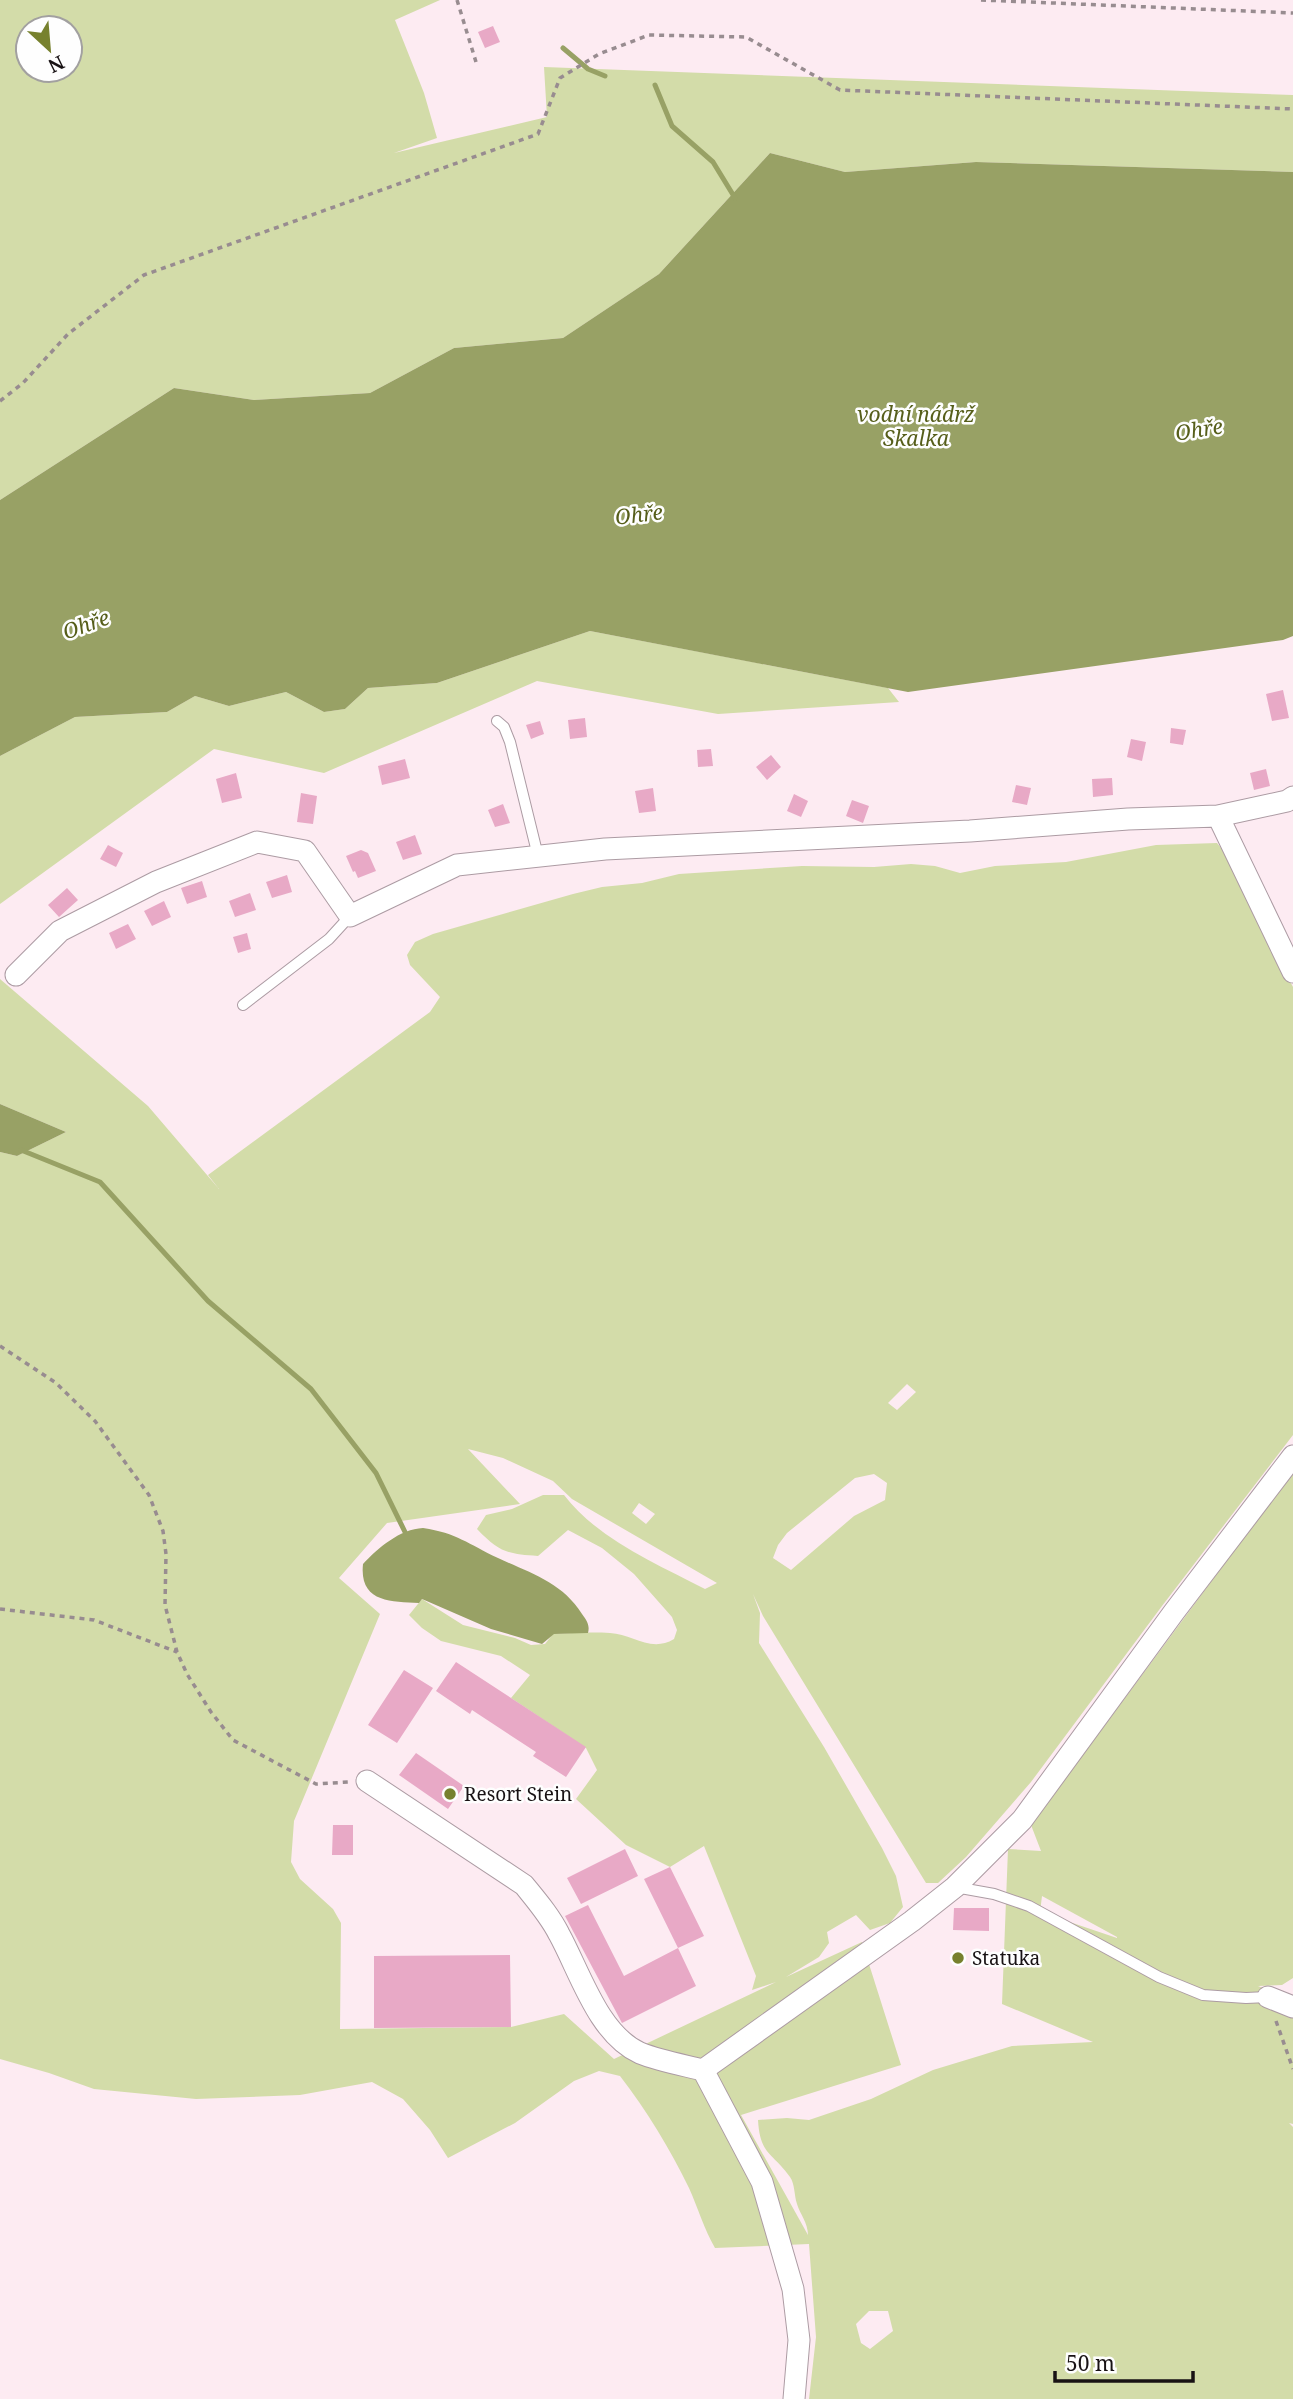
<svg xmlns="http://www.w3.org/2000/svg" width="1293" height="2399" viewBox="0 0 1293 2399" font-family="'Noto Serif',serif">
	<rect width="100%" height="100%" fill="#fdebf2"/>
	<!-- green -->
	<path fill="#d3dca9" fill-rule="evenodd" d="M0,0H440L395,20L424,93L437,138L394,153L547,117L544,67L1293,95V172L976,162L845,172L770,153L659,274L563,338L454,348L370,393L254,400L174,388L0,500ZM28,28H70V70H28Z
		M590,631L888,688L899,702L718,714L537,681L324,773L214,749L0,904V756L75,717L167,712L195,696L229,706L286,692L324,712L345,709L368,688L437,683Z
		M1217,843L1239,870L1277,957L1293,987V1435L1162,1606L1031,1782L966,1857L938,1883H926L763,1616L753,1594L760,1613L759,1643L824,1747L882,1848L896,1876L903,1907L890,1923L870,1930L856,1915L827,1932L829,1943L819,1957L786,1977L862,1942L901,2065L741,2115L808,2235C808,2223 800,2214 797,2204C794,2195 795,2184 790,2177C772,2152 760,2155 758,2120L787,2118L809,2120L871,2099L933,2070L1012,2046L1093,2042L1002,2004L1008,1849L1041,1851L1031,1825L1293,1471V1978L1282,1985L1258,1986L1293,1999V2124L1289,2123L1293,2127V2399H809L816,2337L809,2244L715,2248C704,2229 698,2208 689,2188C670,2149 647,2111 620,2076L599,2071L574,2081L515,2123L448,2158L430,2130L403,2099L372,2082L300,2095L196,2099L94,2089L49,2073L0,2059V1152L17,1156L66,1132L0,1104V979L148,1106L219,1189L208,1175L430,1012L440,997L410,965L407,955L415,942L433,934L573,894L602,887L642,883L679,874L802,866L874,867L911,864L935,866L960,873L995,866L1066,862L1156,845ZM907,1384L916,1392L897,1410L888,1403ZM468,1449L503,1458L553,1481L572,1499L717,1583L705,1589C655,1563 599,1540 564,1495H543L512,1509L486,1515L477,1529C499,1552 507,1554 538,1556L568,1530L602,1548L634,1574L672,1617L677,1630L674,1639C651,1653 632,1634 610,1633C591,1632 572,1633 553,1634L545,1644L531,1645L515,1638L463,1625L422,1599L409,1615L422,1628L441,1641L501,1656L530,1675L511,1698L586,1748L597,1770L576,1799L626,1845L670,1867L704,1846L756,1976L752,1990L776,1982L614,2059L564,2014L511,2027L340,2029L341,1923L333,1909L300,1879L291,1862L294,1821L380,1614L339,1578L387,1523L520,1504ZM874,1474L887,1483L885,1500L854,1516L791,1570L773,1558L778,1545L787,1533L855,1478ZM639,1503L655,1514L646,1524L632,1513ZM1042,1896L1117,1937V1938L1040,1912ZM869,2311H888L893,2331L870,2349L861,2343L856,2324Z"/>
	<!-- water -->
	<path fill="#98a165" d="M770,153L845,172L976,162L1293,172V636L1283,640L908,692L590,631L437,683L368,688L345,709L324,712L286,692L229,706L195,696L167,712L75,717L0,756V500L174,388L254,400L370,393L454,348L563,338L659,274Z
		M0,1104L66,1132L17,1156L0,1152Z
		M423,1528C457,1533 468,1544 498,1558C530,1573 562,1582 582,1614C587,1621 590,1625 588,1633L554,1634L542,1644L491,1629L422,1599L419,1603C390,1602 359,1602 363,1564C378,1548 400,1529 423,1528Z"/>
	<g fill="none" stroke-linecap="round" stroke-linejoin="round">
		<!-- stream -->
		<path stroke="#98a165" stroke-width="5" d="M563,48L588,69L605,76
			M655,85L672,126L713,162L735,198
			M21,1150L100,1182L208,1301L311,1389L376,1473L405,1532"/>
	</g>
	<!-- building -->
	<path fill="#e8a9c6" d="M493,26L500,42L485,48L478,32Z
		M1283,690L1289,718L1272,721L1266,694Z
		M585,718L587,737L570,739L568,720Z
		M540,721L544,734L531,739L526,725Z
		M1171,728L1186,730L1183,745L1170,743Z
		M1131,739L1146,742L1142,761L1127,757Z
		M711,749L713,766L698,767L697,750Z
		M771,755L781,767L767,780L756,767Z
		M405,759L410,778L382,785L378,766Z
		M1266,769L1270,786L1254,790L1250,773Z
		M236,773L242,798L222,803L216,779Z
		M1112,778L1113,795L1093,797L1092,779Z
		M1016,785L1031,788L1027,805L1012,802Z
		M653,788L656,811L639,813L635,791Z
		M301,793L317,796L313,824L297,822Z
		M794,794L808,801L801,817L787,811Z
		M852,800L869,806L863,823L846,816Z
		M503,804L510,823L495,827L488,810Z
		M415,835L422,854L403,860L396,842Z
		M108,845L123,853L116,867L100,859Z
		M361,850L368,853L376,871L358,878L355,871L353,872L346,856Z
		M287,875L292,892L272,898L266,882Z
		M202,881L207,897L187,904L181,888Z
		M67,888L78,900L59,917L48,905Z
		M250,893L256,910L235,917L229,901Z
		M164,901L171,917L152,926L144,911Z
		M128,924L136,939L116,949L109,933Z
		M247,933L251,949L238,953L233,937Z
		M456,1662L586,1747L566,1777L533,1756L536,1752L472,1710L470,1714L436,1691Z
		M404,1670L433,1688L397,1743L368,1725Z
		M416,1753L464,1786L448,1809L399,1775Z
		M333,1825H353V1855H332Z
		M625,1849L638,1876L581,1904L567,1878Z
		M670,1867L704,1936L678,1948L644,1879Z
		M588,1905L624,1976L678,1948L696,1986L622,2023L565,1916Z
		M954,1908H989V1931L953,1930Z
		M510,1955L511,2027L374,2028V1956Z"/>
	<g fill="none" stroke-linecap="round" stroke-linejoin="round">
		<!-- lane casing -->
		<g stroke="#ac9ba3" stroke-width="12">
			<path id="lane" d="M497,721L504,727L510,742L538,856
				M243,1005L329,939L350,916
				M955,1887L994,1894L1029,1906L1159,1977L1203,1995L1246,1998L1268,1997"/>
		</g>
		<!-- street casing -->
		<g stroke="#ac9ba3" stroke-width="23">
			<path id="street" d="M1218,816L1287,801L1293,797
				M16,975L60,931L156,882L257,842L305,851L350,916L457,865L605,849L970,831L1128,819L1218,816L1293,972
				M367,1781L524,1885C537,1901 550,1916 559,1934C580,1972 598,2034 640,2053C660,2061 683,2065 703,2070L762,2182L793,2289L799,2340L794,2399
				M1268,1997L1293,2007
				M703,2070L912,1921L955,1887L1022,1820L1174,1612L1293,1456"/>
		</g>
		<!-- path -->
		<path stroke="#988c90" stroke-width="3.5" stroke-dasharray="5 5" stroke-linecap="butt" d="M457,0L476,62
			M981,0L1293,13
			M0,401L23,383L68,334L144,275L538,134L560,78L599,54L649,35L746,37L840,90L1293,109
			M0,1346L56,1383L95,1421L149,1495L163,1531L166,1554L165,1605L177,1652L187,1674L211,1712L233,1740L316,1784L348,1782
			M0,1609L94,1620L177,1652
			M1276,2021L1293,2069"/>
		<!-- lane -->
		<use href="#lane" stroke="#fff" stroke-width="10"/>
		<!-- street -->
		<use href="#street" stroke="#fff" stroke-width="21"/>
	</g>
	<!-- markers -->
	<g fill="#77812e" stroke="#fefefe" stroke-width="2.5">
		<circle cx="450" cy="1794" r="7"/>
		<circle cx="958" cy="1958" r="7"/>
	</g>
	<g text-anchor="middle" stroke-width="5" stroke-linejoin="round" paint-order="stroke">
		<!-- poi labels -->
		<g font-size="19" fill="#181214" stroke="#fefefe" text-anchor="start">
			<text x="464" y="1801">Resort Stein</text>
			<text x="972" y="1965">Statuka</text>
		</g>
		<!-- water labels -->
		<g font-size="21" font-style="italic" fill="#565e1a" stroke="#fefefe">
			<text x="916" y="422">vodní nádrž<tspan x="916" dy="24">Skalka</tspan></text>
			<text transform="translate(1199 430) rotate(-9)" y="7">Ohře</text>
			<text transform="translate(639 515) rotate(-7)" y="7">Ohře</text>
			<text transform="translate(86 625) rotate(-20)" y="7">Ohře</text>
		</g>
	</g>
	<!-- north arrow -->
	<g transform="translate(49 49) rotate(154)"><circle r="33" fill="#fefefe" stroke="#a2a0a0" stroke-width="2"/>
	<path d="M0-5L12 26L0 18L-12 26Z" fill="#77812e"/>
	<text y="-10" font-size="19" font-weight="bold" text-anchor="middle" fill="#181214">N</text>
	</g>
	<!-- scale -->
	<path d="M1055 2371v10h138v-10" fill="none" stroke="#181214" stroke-width="3.5"/>
	<text x="1066" y="2371" font-size="21" fill="#181214" stroke="#fefefe" stroke-width="5" paint-order="stroke">50 m</text>
</svg>
